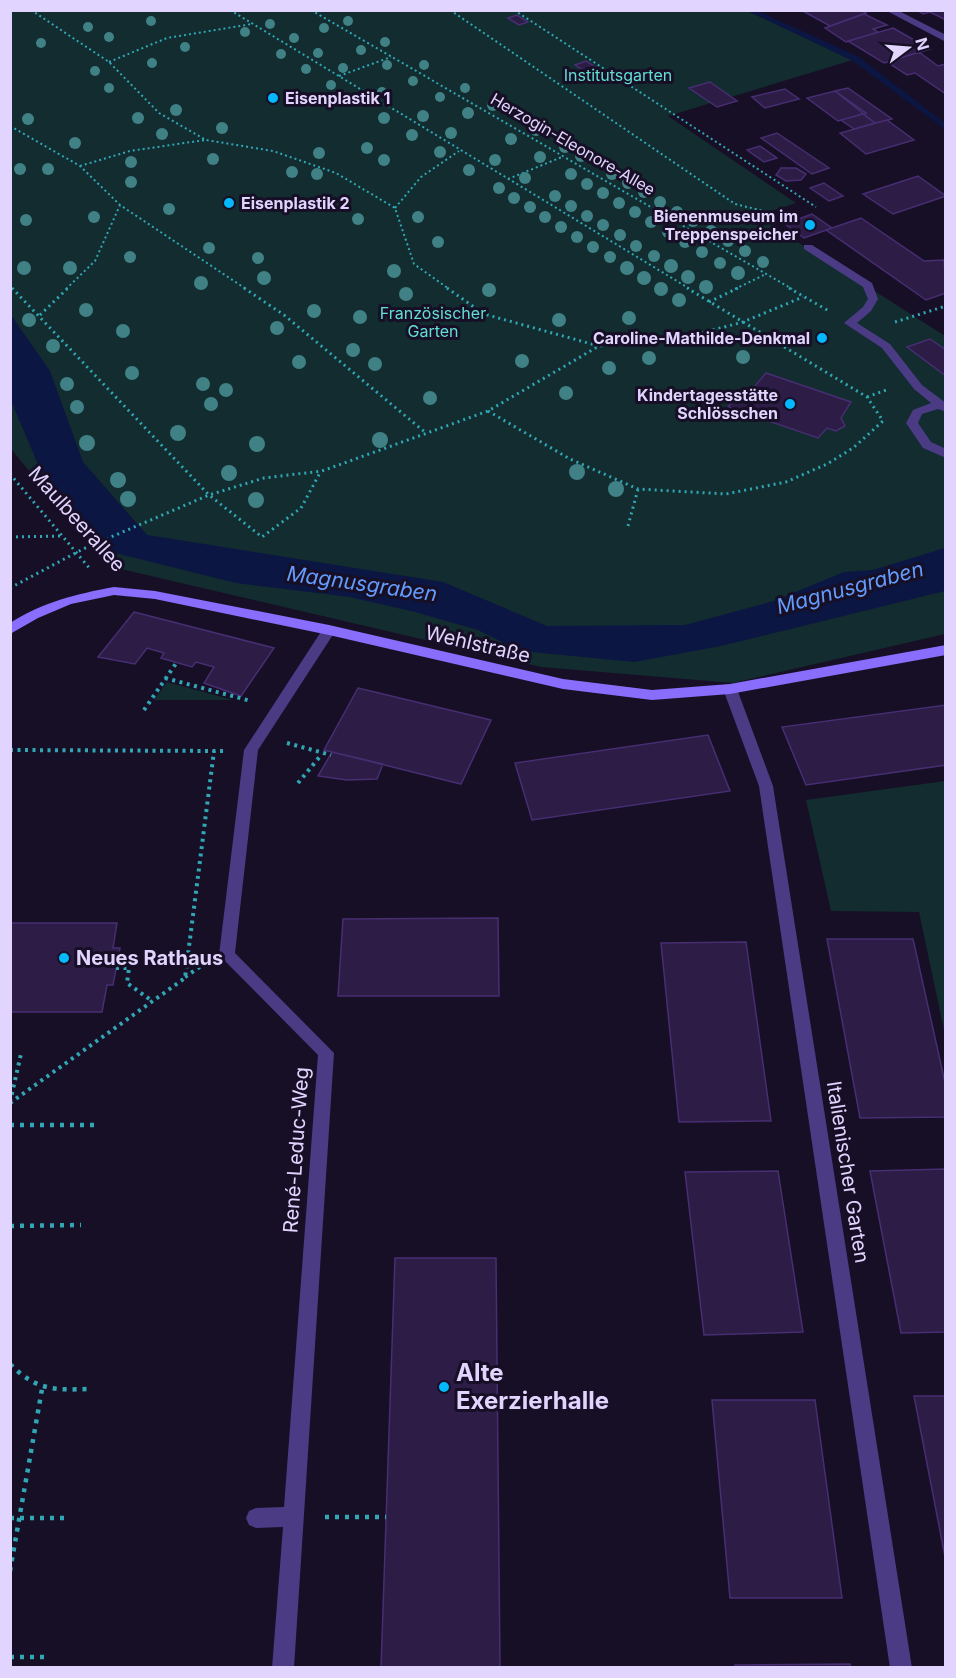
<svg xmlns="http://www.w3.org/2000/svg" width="956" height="1678" viewBox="0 0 956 1678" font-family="Inter,sans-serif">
	<rect width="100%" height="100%" fill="#170f26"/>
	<!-- green -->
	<path fill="#122c30" d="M10,11H747L856,59L668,116L796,203L757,216L945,336V634L733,683L541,667L108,566L11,449Z
		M167,682L233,700H154Z
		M945,781H946L945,1035L919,912L831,911L806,800Z"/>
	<!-- water -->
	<path fill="#0b1643" d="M11,315L50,371L83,462L147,535L443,582L547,626L685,625L774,601L844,572L873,570L945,548V591L721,646L634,662L521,651L478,630L415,612L350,597L236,583L115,553L95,536L40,469L11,401Z"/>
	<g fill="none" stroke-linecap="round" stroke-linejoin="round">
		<!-- stream -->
		<path fill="#0b1643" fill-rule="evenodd" d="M746,10H756L859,57L946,124V130L853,61Z"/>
	</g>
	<!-- building -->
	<path fill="#2c1c46" stroke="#472e72" stroke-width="1.5" d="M801,10H861L866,13L830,26Z
		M917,10H946V20L930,12L923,14Z
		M864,14L887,25L873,29L878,32L846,42L825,28Z
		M517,15L528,22L519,25L508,18Z
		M893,28L930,49L884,63L848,41Z
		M919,52L938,66L946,64V94L915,73L907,75L887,62Z
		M586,61L610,76L598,80L575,65Z
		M710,82L737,101L717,107L689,88Z
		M848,88L892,119L875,123L835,91Z
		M785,89L799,99L765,108L752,97Z
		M835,91L866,113L838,121L807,98Z
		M863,114L875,123L854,129L841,120Z
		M887,120L914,140L866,154L840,133Z
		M777,133L829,168L812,174L761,138Z
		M760,146L777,158L764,162L747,150Z
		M781,168H796L806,174L801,180L786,181L776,175Z
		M918,176L946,196L893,214L863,194Z
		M824,183L843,196L829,201L810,188Z
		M812,214L832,228L804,238L785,224Z
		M861,218L924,261L944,260L946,293L926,300L826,230Z
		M930,339L946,350V376L907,347Z
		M766,373L851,402L841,418L845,426L836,431L827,428L818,438L728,407L735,398L743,400Z
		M134,612L274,648L241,696L204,683L214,667L196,662L192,667L161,658L164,653L147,648L135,664L98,657Z
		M358,688L491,720L461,784L324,750Z
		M946,705V765L806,785L782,727Z
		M708,735L730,791L532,820L515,763Z
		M332,752L383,764L377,779L347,780L318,776Z
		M498,918L499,996H338L343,919Z
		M10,923H117L113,948H120L113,985H107L102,1012H10Z
		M827,939H913L946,1087V1117L860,1118Z
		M746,942L771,1121L679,1122L661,943Z
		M946,1169V1332L901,1333L870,1171Z
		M778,1171L803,1332L704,1335L685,1172Z
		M395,1258H496L500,1668H381Z
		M914,1396H946V1562Z
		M712,1400H815L842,1598H730Z
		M850,1664L851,1668H735V1665Z"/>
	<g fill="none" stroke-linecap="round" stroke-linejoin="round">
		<!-- path-far3 -->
		<path stroke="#31a7b6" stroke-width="2" stroke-dasharray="2 3" stroke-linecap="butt" d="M31,10L109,62L159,113L206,140L273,151L336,173L395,208L414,264L449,289
			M230,10L690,289
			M311,10L792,289
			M450,10L735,204L780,215
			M514,10L816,207
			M109,62L167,38L252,24
			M339,76L391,57
			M10,126L80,166L120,205L246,289
			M80,166L130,151L205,140
			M508,179L562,157
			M395,208L421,177L459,151
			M10,286L13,289
			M66,289L95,261L120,205
			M735,289L764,275"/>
		<!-- path-far2 -->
		<path stroke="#31a7b6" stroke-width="3" stroke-dasharray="2 4" stroke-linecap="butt" d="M12,288L209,495L262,537L301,508L321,471
			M244,288L284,315L426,433
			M447,288L484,314L599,346
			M789,288L829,311
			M709,302L738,288
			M40,315L68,288
			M895,322L946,306
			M867,397L889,389
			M488,411L570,459L638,489L726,494L786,482L827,464L853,448L883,421L867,397L687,288
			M10,474L91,570
			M628,526L638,489
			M10,537L63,536
			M10,588L83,549L209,495L264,478L322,471L488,411L599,346L694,335L743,322L803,297"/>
		<!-- path-far1 -->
		<path stroke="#31a7b6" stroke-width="4" stroke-dasharray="3 4.5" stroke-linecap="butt" d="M165,678L251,701
			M144,710L177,662
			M287,743L331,755
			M10,750L223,751
			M298,783L322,754
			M116,968H129L127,983L152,1001
			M185,977L204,964
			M10,1102L21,1054
			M10,1103L185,978L214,751"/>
		<!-- path -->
		<path stroke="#31a7b6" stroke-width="4.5" stroke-dasharray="4 6" stroke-linecap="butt" d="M10,1125H98
			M10,1226L81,1225
			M10,1364C37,1391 54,1390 90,1389
			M325,1517H386
			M10,1518H70
			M10,1571L42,1389
			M10,1657H48"/>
		<!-- lane -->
		<path fill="#4a3b84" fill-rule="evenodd" d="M804,245H812L872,283L878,299L871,311L857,323L890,344L922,385L946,403V412L938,409L922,414L918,423L931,442L946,449V458L923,448L906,423L913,410L931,403L914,389L882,348L844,323L863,307L868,299L863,287L804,249Z
			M329,625L336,630L258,750L235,953L334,1053L294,1668H272L283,1527L256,1528L249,1525L246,1518L249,1511L256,1508L284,1507L318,1055L219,955L244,750L324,627Z"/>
		<!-- street -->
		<path fill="#4a3b84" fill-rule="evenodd" d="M885,10H897L946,35V42Z
			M730,684L737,689L773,786L912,1668H890L759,786L723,689Z"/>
		<!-- secondary -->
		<path fill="#896dfd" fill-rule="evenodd" d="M114,587L155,591L329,625L563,679L652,690L730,684L946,645V655L730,694L652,700L563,689L329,635L155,599L114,595L71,604L38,618L10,634V623C43,602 76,594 114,587Z"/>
	</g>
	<!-- trees -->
	<g fill="#408186">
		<circle cx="151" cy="21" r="5"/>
		<circle cx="348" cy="21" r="5"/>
		<circle cx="270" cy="24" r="5"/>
		<circle cx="88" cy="27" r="5"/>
		<circle cx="324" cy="28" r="5"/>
		<circle cx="245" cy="32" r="5"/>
		<circle cx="109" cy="37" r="5"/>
		<circle cx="294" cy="38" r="5"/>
		<circle cx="385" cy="42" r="5"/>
		<circle cx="41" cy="43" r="5"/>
		<circle cx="185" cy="47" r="5"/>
		<circle cx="361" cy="50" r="5"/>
		<circle cx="318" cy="53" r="5"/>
		<circle cx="281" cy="54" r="5"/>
		<circle cx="152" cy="63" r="5"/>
		<circle cx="387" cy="65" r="5"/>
		<circle cx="424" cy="65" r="5"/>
		<circle cx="343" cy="68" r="5"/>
		<circle cx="306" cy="69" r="5"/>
		<circle cx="95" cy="71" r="5"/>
		<circle cx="413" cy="81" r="5"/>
		<circle cx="331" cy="85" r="5"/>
		<circle cx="109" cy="88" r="5"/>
		<circle cx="465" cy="88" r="5"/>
		<circle cx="382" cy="92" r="5"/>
		<circle cx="440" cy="97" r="5"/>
		<circle cx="357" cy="101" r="5"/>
		<circle cx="493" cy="105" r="6"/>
		<circle cx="176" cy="110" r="6"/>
		<circle cx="468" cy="113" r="6"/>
		<circle cx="423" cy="116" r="6"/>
		<circle cx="138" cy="118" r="6"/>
		<circle cx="384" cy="118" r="6"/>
		<circle cx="28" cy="119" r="6"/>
		<circle cx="222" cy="128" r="6"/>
		<circle cx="536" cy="130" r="6"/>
		<circle cx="451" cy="133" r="6"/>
		<circle cx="162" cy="134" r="6"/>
		<circle cx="412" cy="135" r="6"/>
		<circle cx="511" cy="139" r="6"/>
		<circle cx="75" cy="143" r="6"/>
		<circle cx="565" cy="147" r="6"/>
		<circle cx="367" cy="148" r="6"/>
		<circle cx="440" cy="152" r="6"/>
		<circle cx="319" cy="153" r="6"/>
		<circle cx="581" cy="156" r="6"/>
		<circle cx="540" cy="157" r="6"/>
		<circle cx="213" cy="159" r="6"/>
		<circle cx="384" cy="160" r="6"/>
		<circle cx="495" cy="160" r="6"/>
		<circle cx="131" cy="162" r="6"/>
		<circle cx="20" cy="169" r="6"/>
		<circle cx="48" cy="169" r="6"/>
		<circle cx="469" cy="170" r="6"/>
		<circle cx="292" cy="172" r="6"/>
		<circle cx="317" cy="174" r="6"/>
		<circle cx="571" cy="174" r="6"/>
		<circle cx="612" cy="174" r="6"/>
		<circle cx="525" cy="178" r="6"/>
		<circle cx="131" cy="182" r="6"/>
		<circle cx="628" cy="183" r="6"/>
		<circle cx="587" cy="184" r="6"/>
		<circle cx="499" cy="188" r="6"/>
		<circle cx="644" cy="192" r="6"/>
		<circle cx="603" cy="193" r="6"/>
		<circle cx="555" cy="196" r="6"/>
		<circle cx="514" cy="198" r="6"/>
		<circle cx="660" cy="202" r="6"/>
		<circle cx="619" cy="203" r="6"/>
		<circle cx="571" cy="206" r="6"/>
		<circle cx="530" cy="207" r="6"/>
		<circle cx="169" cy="209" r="6"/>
		<circle cx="635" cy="212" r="6"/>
		<circle cx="677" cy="212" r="6"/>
		<circle cx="587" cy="216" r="6"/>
		<circle cx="94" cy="217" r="6"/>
		<circle cx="418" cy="217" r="6"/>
		<circle cx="545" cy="217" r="6"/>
		<circle cx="358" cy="219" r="6"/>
		<circle cx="26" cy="220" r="6"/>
		<circle cx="693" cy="221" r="6"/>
		<circle cx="651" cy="222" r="6"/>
		<circle cx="603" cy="225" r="6"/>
		<circle cx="561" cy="227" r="6"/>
		<circle cx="711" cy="231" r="6"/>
		<circle cx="668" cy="232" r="6"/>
		<circle cx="620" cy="235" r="6"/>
		<circle cx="577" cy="237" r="6"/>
		<circle cx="728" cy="241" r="6"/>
		<circle cx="438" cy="242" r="6"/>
		<circle cx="685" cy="242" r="6"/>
		<circle cx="636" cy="246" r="6"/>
		<circle cx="593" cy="247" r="6"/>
		<circle cx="209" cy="248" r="6"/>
		<circle cx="745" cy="251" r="6"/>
		<circle cx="702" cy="252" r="6"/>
		<circle cx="654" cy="256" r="6"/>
		<circle cx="130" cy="257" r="6"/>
		<circle cx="610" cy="257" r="6"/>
		<circle cx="258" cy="258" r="6"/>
		<circle cx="763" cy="262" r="6"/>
		<circle cx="720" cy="263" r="6"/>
		<circle cx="671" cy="266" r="7"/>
		<circle cx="24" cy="268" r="7"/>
		<circle cx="70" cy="268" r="7"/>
		<circle cx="627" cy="268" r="7"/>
		<circle cx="394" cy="271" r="7"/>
		<circle cx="738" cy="273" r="7"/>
		<circle cx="688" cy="277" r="7"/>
		<circle cx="264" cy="278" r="7"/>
		<circle cx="644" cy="278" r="7"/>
		<circle cx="201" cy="283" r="7"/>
		<circle cx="706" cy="287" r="7"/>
		<circle cx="661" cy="289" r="7"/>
		<circle cx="489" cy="290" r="7"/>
		<circle cx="406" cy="294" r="7"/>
		<circle cx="679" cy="300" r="7"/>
		<circle cx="86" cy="310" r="7"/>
		<circle cx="314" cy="311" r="7"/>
		<circle cx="360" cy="317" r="7"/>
		<circle cx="629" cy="318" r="7"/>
		<circle cx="29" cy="320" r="7"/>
		<circle cx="559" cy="320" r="7"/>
		<circle cx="277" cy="328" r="7"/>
		<circle cx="123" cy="331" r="7"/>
		<circle cx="53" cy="346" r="7"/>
		<circle cx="353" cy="350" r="7"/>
		<circle cx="743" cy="357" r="7"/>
		<circle cx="649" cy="358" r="7"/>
		<circle cx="522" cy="361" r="7"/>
		<circle cx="299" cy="362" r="7"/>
		<circle cx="375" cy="364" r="7"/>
		<circle cx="609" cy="368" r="7"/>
		<circle cx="132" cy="373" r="7"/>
		<circle cx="67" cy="384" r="7"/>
		<circle cx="203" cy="384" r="7"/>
		<circle cx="226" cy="390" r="7"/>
		<circle cx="566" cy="393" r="7"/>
		<circle cx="430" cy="398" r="7"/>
		<circle cx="211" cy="404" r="7"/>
		<circle cx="77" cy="407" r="7"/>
		<circle cx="178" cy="433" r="8"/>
		<circle cx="380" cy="440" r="8"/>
		<circle cx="87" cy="443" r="8"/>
		<circle cx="257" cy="444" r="8"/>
		<circle cx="577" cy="472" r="8"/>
		<circle cx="229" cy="473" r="8"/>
		<circle cx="118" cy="480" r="8"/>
		<circle cx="616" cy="489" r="8"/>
		<circle cx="128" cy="499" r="8"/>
		<circle cx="256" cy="500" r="8"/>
	</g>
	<!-- markers -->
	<g fill="#03b8fc" stroke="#170f26" stroke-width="2">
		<circle cx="273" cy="98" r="6"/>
		<circle cx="229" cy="203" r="6"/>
		<circle cx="810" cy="225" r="6"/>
		<circle cx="822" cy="338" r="6"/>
		<circle cx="790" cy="404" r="6"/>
		<circle cx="64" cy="958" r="6"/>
		<circle cx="444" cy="1387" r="6"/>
	</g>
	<g text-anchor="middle" stroke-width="6" stroke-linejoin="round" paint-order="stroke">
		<!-- far-park labels -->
		<g font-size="16" fill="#61ded5" stroke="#170f26">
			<text x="618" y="81">Institutsgarten</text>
			<text x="433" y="319">Französischer<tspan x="433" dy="18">Garten</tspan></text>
		</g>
		<!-- far-poi labels -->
		<g font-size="16" font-weight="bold" fill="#e1d4fe" stroke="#170f26" text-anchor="end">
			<text x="285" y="104" text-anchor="start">Eisenplastik 1</text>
			<text x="241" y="209" text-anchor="start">Eisenplastik 2</text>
			<text x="798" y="222">Bienenmuseum im<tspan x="798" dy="18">Treppenspeicher</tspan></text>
			<text x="810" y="344">Caroline-Mathilde-Denkmal</text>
			<text x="778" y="401">Kindertagesstätte<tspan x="778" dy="18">Schlösschen</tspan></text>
		</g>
		<!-- far-street labels -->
		<g font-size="16" fill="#e1d4fe" stroke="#170f26">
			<text transform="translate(573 144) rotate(30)" y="6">Herzogin-Eleonore-Allee</text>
		</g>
		<!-- street labels -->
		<g font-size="20" fill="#e1d4fe" stroke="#170f26">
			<text transform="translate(77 519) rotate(48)" y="7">Maulbeerallee</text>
			<text transform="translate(478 644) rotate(13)" y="7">Wehlstraße</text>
			<text transform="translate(296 1150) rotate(-86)" y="7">René-Leduc-Weg</text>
			<text transform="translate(848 1172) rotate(81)" y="7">Italienischer Garten</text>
		</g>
		<!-- poi labels -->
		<g font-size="20" font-weight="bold" fill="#e1d4fe" stroke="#170f26" text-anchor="start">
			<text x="76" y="965">Neues Rathaus</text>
		</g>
		<!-- water labels -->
		<g font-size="21" font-style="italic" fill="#649cfd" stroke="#170f26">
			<text transform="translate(362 584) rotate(8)" y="7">Magnusgraben</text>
			<text transform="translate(850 588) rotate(-15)" y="7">Magnusgraben</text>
		</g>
		<!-- near-poi labels -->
		<g font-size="24" font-weight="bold" fill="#e1d4fe" stroke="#170f26" text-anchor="start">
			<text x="456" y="1381">Alte<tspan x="456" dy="28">Exerzierhalle</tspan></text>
		</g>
	</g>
	<!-- border -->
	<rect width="956" height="1678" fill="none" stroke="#e1d4fe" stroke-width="24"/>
	<!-- north arrow -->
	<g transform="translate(908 48) rotate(74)" stroke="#170f26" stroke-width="4.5" paint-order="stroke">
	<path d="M0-4.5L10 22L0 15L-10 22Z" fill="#e1d4fe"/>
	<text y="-9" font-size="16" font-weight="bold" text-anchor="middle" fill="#e1d4fe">N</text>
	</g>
</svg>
